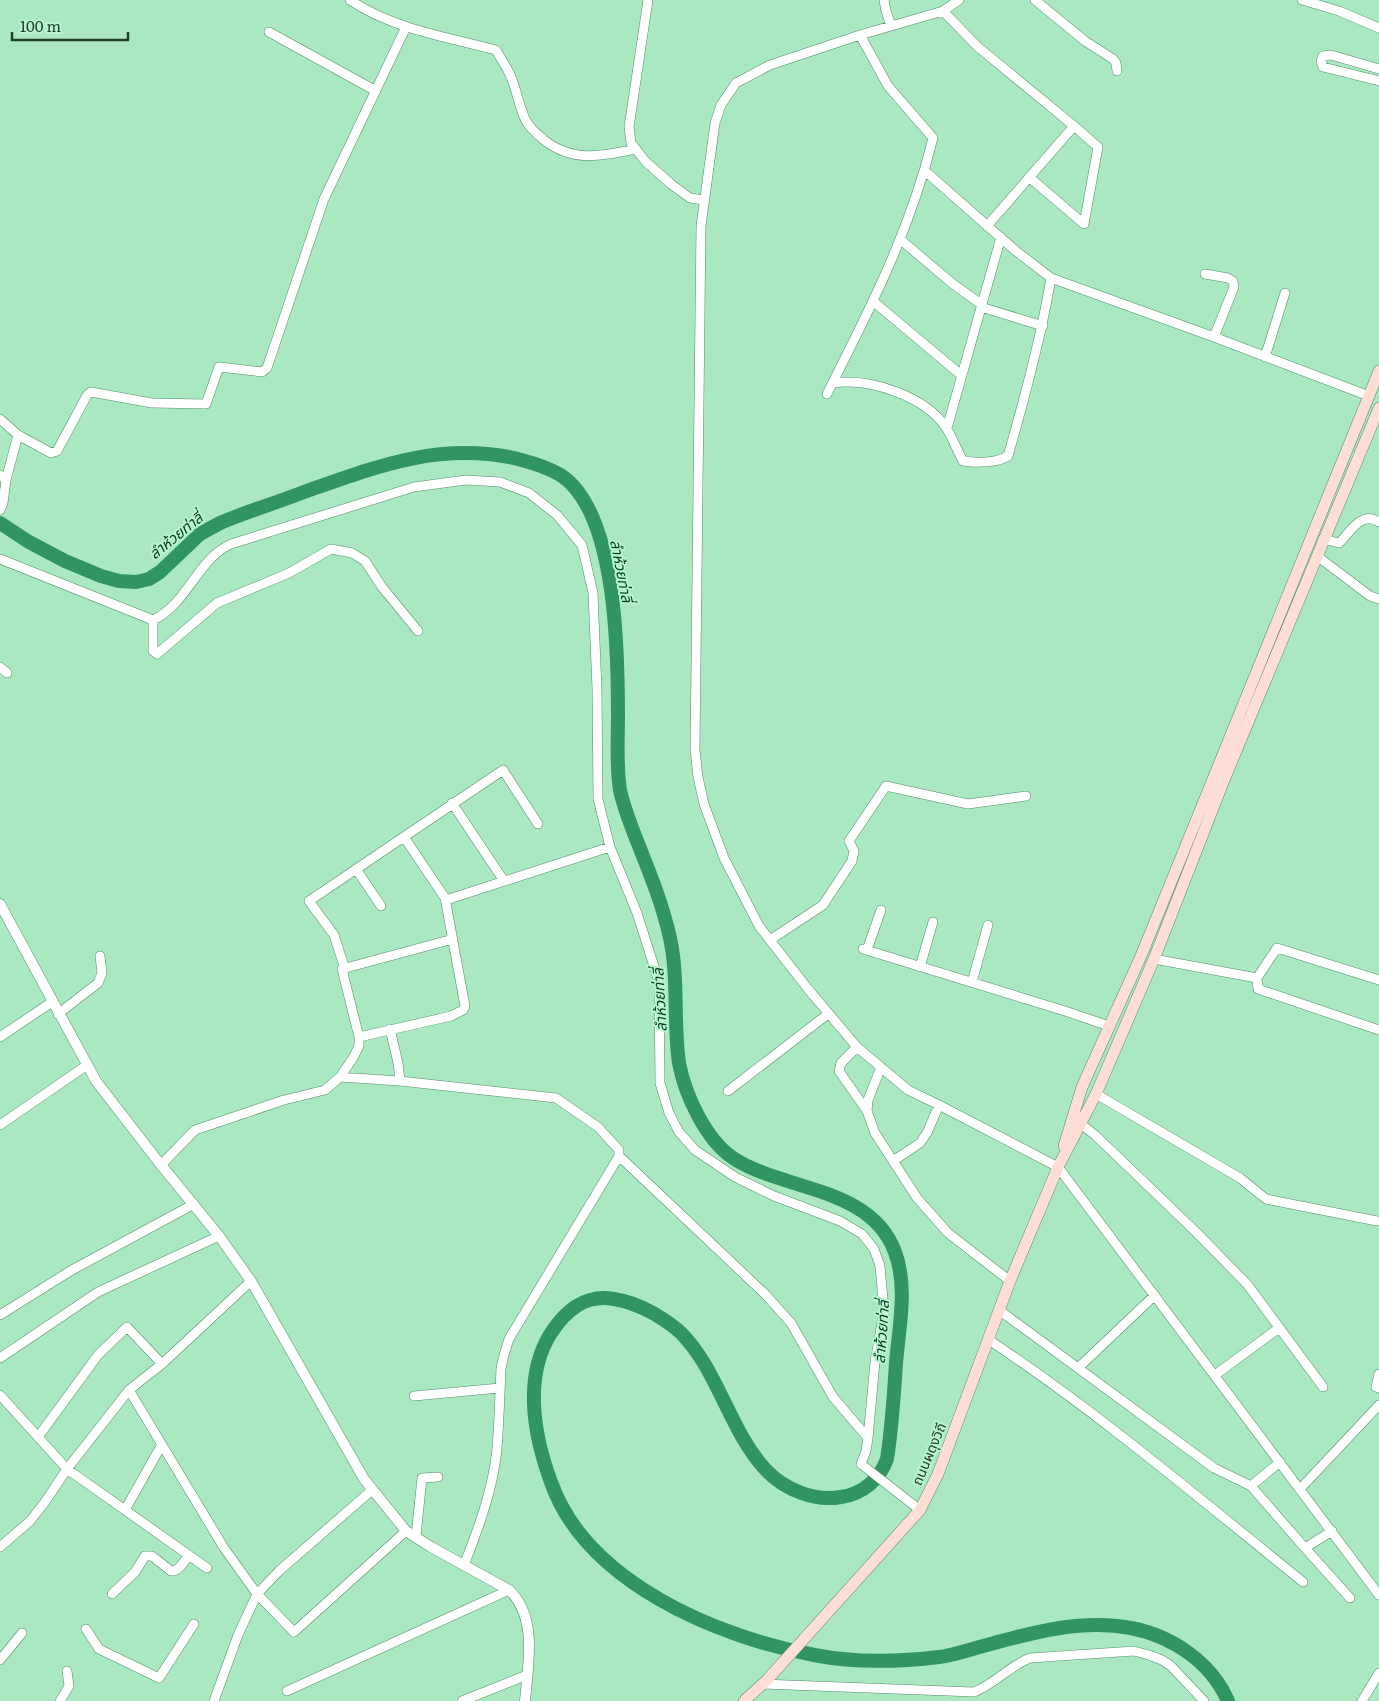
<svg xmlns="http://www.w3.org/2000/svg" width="1379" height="1701" viewBox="0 0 1379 1701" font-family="Literata,'Noto Sans Thai',serif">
	<rect width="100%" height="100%" fill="#a9e8c1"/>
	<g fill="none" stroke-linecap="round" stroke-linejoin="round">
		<!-- river -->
		<path stroke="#319561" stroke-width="14" d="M0,523L29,542L65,561L101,576L119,581L136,582L149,579L160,572L200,534L220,523C248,511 276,503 304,492C375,467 437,442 514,458C530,462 548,467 562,476C617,514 618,654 618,716C618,740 616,765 620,790C624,809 632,828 639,846C651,876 663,906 670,938C679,979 673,1022 679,1063C685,1095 706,1140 733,1158C783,1191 871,1186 895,1252C908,1287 899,1327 896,1363C894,1395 892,1427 887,1459C880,1479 863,1494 841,1497C814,1502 784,1489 766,1470C730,1432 718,1370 681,1333C673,1325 663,1319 653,1313C640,1306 628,1301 614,1299C585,1294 566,1310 551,1333C523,1377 534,1436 551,1482C586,1582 717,1637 814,1655C855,1663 898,1662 939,1657C955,1655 971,1649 987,1645C1034,1632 1082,1619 1131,1628C1172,1636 1211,1662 1228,1701"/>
		<!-- minor casing -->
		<g stroke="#528e6a" stroke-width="10">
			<path id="minor" d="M350,0C393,29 447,37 496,50C501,59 507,67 511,77C517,91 519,107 526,121C530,128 538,135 544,140C573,163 603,156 636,149
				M648,0L629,127L631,143L646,162L671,184L690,198L704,200
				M884,0L886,11L891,26
				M959,0L943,11L860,35L770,65L736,83L721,105L715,123L701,226L695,750L698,777L704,804L724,858L759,926L808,989L857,1047L908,1090L939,1105L1058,1167L1379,1595
				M1035,0L1085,41L1113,59L1116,63L1117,71
				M1302,0L1339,11L1379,28
				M943,11L978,47L1074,126L987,226
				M269,32L376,91
				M1379,69L1331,55L1323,56L1321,61L1323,67L1379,81
				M925,171L1016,251L1051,278L1214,337L1369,396
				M1029,177L1084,224L1098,147L1074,126
				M901,240L953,284L981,304
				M1205,274L1228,278L1233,281L1234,287L1214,337
				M874,302L961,375
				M981,307L1043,326
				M1265,357L1285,293
				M833,383C870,378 926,396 947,429C953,439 957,450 963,461C975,463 998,463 1008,456C1025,397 1041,338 1051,278
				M827,394C870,309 910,231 933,138L888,86L860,35
				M0,419L18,435L51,453L57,451L87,395L91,392L152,403L206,404L219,367L262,372L267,368L324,199L406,27
				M947,428L1001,237
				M0,475L6,480L3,503L0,510
				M6,480L18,435
				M1323,539L1339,543C1350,533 1361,510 1379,522
				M1317,556L1370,596L1379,599
				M0,559L153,620V651L157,654L217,603L289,573L331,549L352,553L365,561L382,587L418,631
				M153,620C188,604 197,559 231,544L414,487L466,480L500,482L529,493L557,515L582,545L593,593L597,689L598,799L610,847L637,913L659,982L660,1083L669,1113L679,1132L695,1150L735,1177L774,1196L840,1221L862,1234L874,1249L880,1266L884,1311L875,1362L868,1438
				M0,667L7,673
				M452,803L504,881
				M356,869L381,906
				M446,900L610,847
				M770,940L823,905L852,861L854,851L849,841L886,786L968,804L1026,796
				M863,949L1065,1011L1109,1026
				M867,950L881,910
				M1154,959L1257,978L1258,989L1379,1030
				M920,967L933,922
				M345,969L334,935L309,901L503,770L538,824
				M1257,978L1277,948L1379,980
				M972,982L988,925
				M58,1014L98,983L102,973L100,956
				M390,1029L398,1063L400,1081
				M0,1037L52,1002
				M359,1037L451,1016L463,1010L465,1006L445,898L404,837
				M857,1047L841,1063L839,1071L867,1111
				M881,1067L868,1100L867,1111L875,1133L917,1198L948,1233L1010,1281
				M340,1077L400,1081L556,1098L598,1127L619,1150V1156
				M728,1091L828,1014
				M1096,1094L1240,1178L1266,1199L1377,1221
				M1081,1124L1095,1135L1196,1232L1247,1284L1323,1387
				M0,1125L87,1065
				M893,1161L920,1143L927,1133L939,1105
				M161,1165L195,1130L284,1100L325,1090L340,1077L353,1058L359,1046V1037L342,969L453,939
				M999,1310L1214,1468L1251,1486L1305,1548
				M0,1315L72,1270L194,1204
				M989,1340C1099,1413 1200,1499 1303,1582
				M0,1358L98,1292L219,1236
				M1078,1368L1155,1295
				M1379,1374L1376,1387L1379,1388
				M1215,1375L1279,1328
				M129,1390L224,1548L257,1594L294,1632L406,1531
				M0,1395L67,1469L207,1568
				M414,1396L500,1388
				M38,1437L98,1355L127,1327L162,1364
				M1251,1486L1280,1462
				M1300,1489L1379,1405
				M125,1510L161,1446
				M1332,1531L1305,1548L1350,1598
				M416,1536L422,1478L438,1477
				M0,1547L30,1521L45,1502L67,1469L129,1390L162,1364L251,1281
				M464,1565C479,1527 493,1489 497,1449C499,1422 500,1395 501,1368L504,1355L509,1339L619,1156L766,1295L791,1323L833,1397L868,1438L866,1451L861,1464L920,1510
				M112,1594L135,1572L145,1556H152L171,1571C179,1572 184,1561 189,1555
				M86,1629L99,1649L159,1678L194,1624
				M0,1660L22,1633
				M762,1684L974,1692C995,1684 1009,1666 1030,1658L1134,1651L1149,1655L1162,1660L1171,1666L1204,1701
				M287,1691L509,1590
				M60,1701L69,1686L67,1671
				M214,1701L238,1635L257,1594L279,1571L372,1490
				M462,1701L527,1675
				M1362,1701L1379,1673"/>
		</g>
		<!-- tertiary casing -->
		<g stroke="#528e6a" stroke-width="11">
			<path id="tertiary" d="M0,904L96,1081L157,1160L219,1236L251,1281L364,1479L406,1531L431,1547L509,1590C538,1617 528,1665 525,1701"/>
		</g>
		<!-- secondary casing -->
		<g stroke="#528e6a" stroke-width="12">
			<path id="secondary" d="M1064,1146L1082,1087L1141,956L1379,371
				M744,1701L767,1680L920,1510L938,1474L1010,1281L1058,1167L1096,1094L1154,959L1224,780L1379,408"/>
		</g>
		<!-- minor -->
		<use href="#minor" stroke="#fff" stroke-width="9"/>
		<!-- tertiary -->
		<use href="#tertiary" stroke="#fff" stroke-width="10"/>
		<!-- secondary -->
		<use href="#secondary" stroke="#feded5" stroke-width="11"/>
	</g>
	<g text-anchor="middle" stroke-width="4" stroke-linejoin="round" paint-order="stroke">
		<!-- street labels -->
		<g font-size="14" fill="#233d2d" stroke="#b6f5cd">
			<text transform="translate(929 1454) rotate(-67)" y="5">ถนนผดุงวิถี</text>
		</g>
		<!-- water labels -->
		<g font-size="15" font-style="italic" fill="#043d22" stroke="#b6f5cd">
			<text transform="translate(176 536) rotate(-39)" y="5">ลำห้วยท่าลี่</text>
			<text transform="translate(621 571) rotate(79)" y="5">ลำห้วยท่าลี่</text>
			<text transform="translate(660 1000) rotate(-93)" y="5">ลำห้วยท่าลี่</text>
			<text transform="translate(882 1332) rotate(-86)" y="5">ลำห้วยท่าลี่</text>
		</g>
	</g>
	<!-- scale -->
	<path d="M12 32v8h116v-8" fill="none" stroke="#233d2d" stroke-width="2.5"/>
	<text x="20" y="32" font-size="15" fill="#233d2d" stroke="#b6f5cd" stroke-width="4" paint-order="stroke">100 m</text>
</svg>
